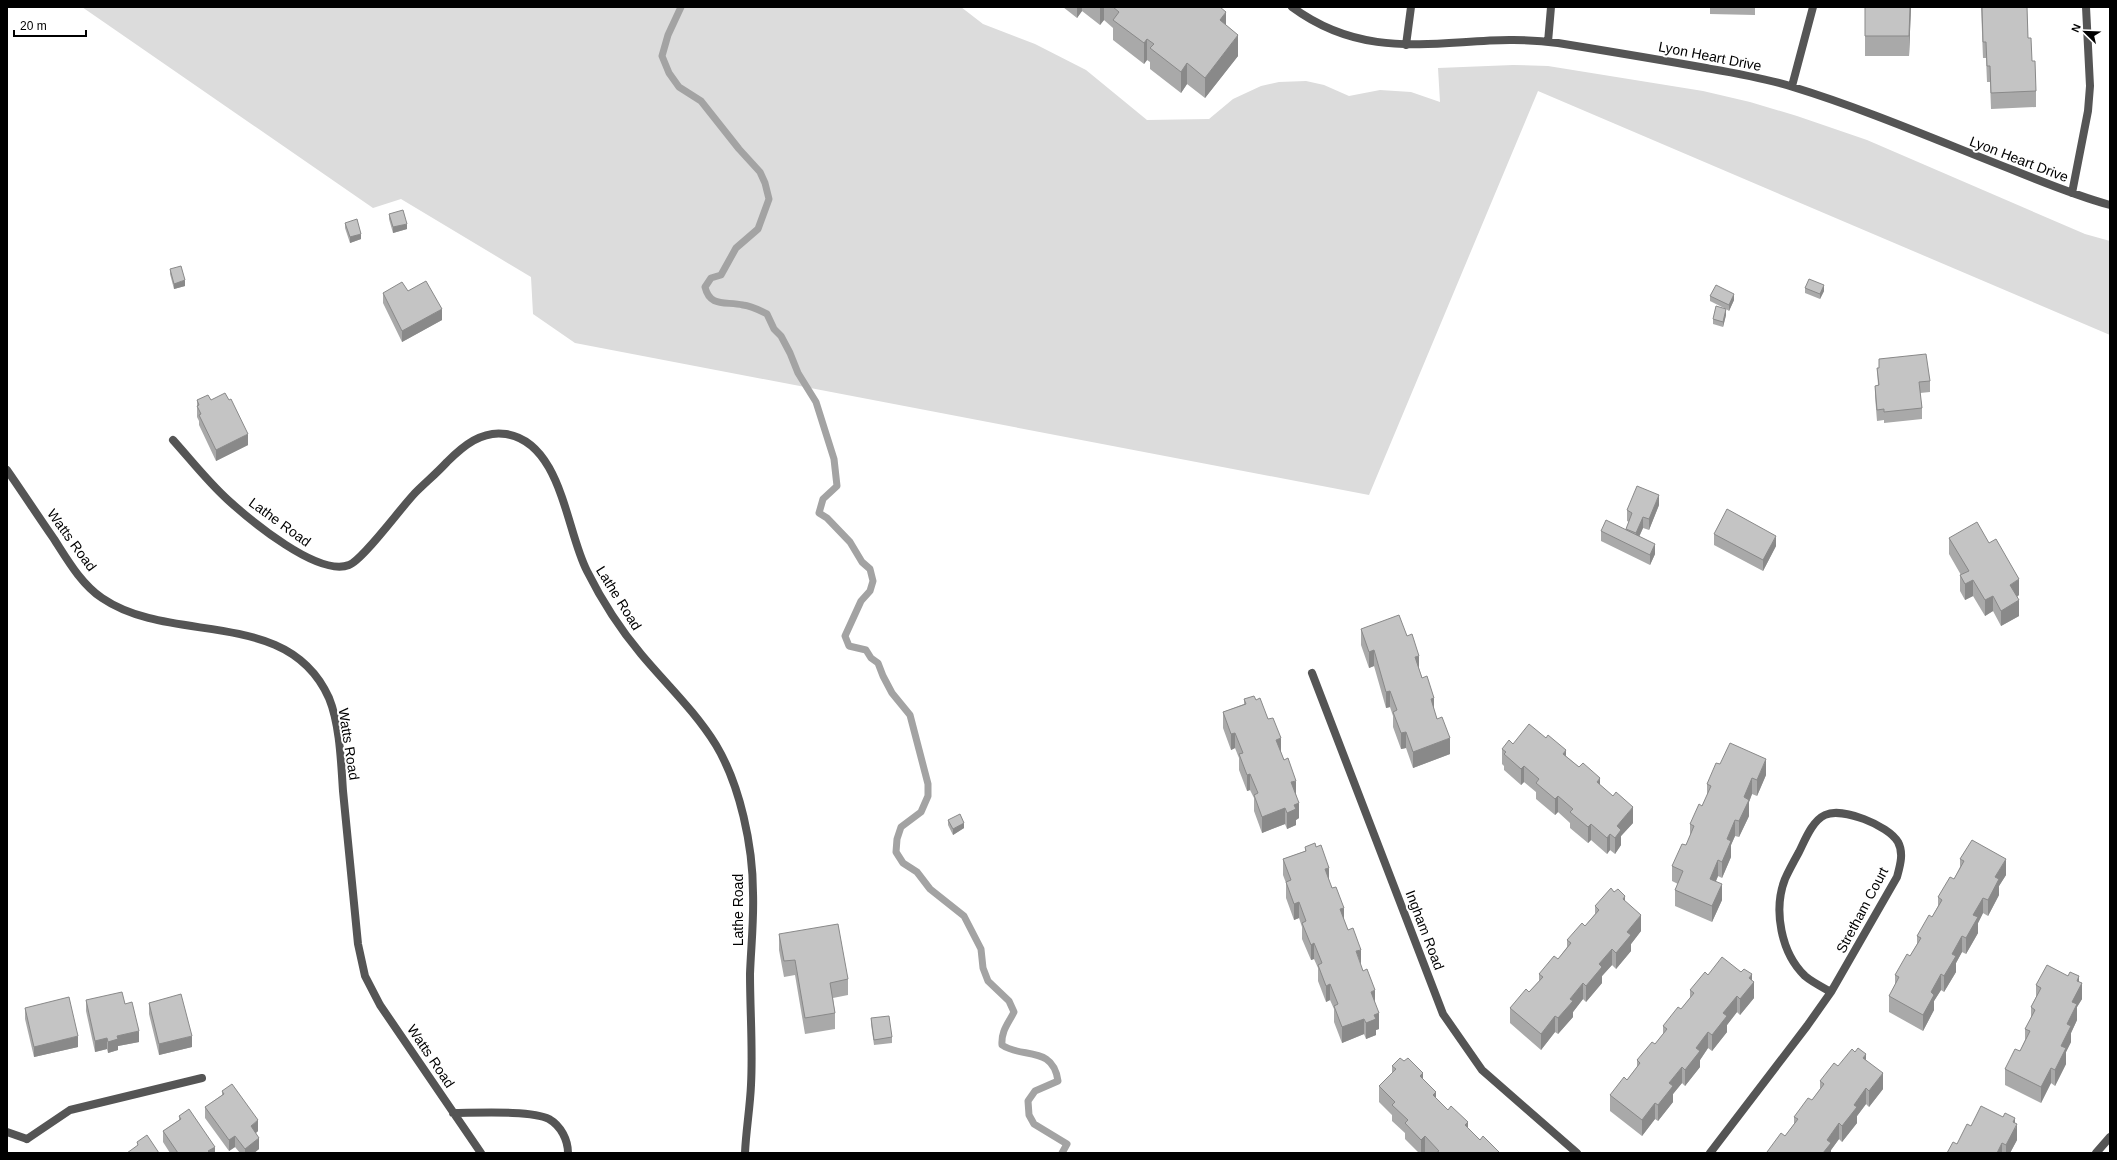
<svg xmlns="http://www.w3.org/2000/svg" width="2117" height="1160" viewBox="0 0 2117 1160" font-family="Helvetica,sans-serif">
	<rect width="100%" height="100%" fill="#fff"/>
	<!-- green -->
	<path fill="#dcdcdc" d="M82,7H961L983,24L1035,44L1086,70L1147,120L1209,119L1233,99L1261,86L1279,82L1306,81L1324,85L1349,96L1380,90L1411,92L1440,102L1438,68L1513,65L1548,66L1703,91L1750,102L1797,116L1867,140L2085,234L2110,241V335L1538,91L1369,495L575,343L533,314L531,277L401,199L373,208Z"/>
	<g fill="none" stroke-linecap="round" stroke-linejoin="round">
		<!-- stream -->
		<path stroke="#a3a3a3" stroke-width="7" d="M681,7L668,35L662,56L669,73L679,87L701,101L739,149L760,172L765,183L769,199L758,229L736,248L721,275L711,278L705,287C710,308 726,301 743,305C752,306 759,310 767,314L774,329L781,336L790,353L798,373L816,402L834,459L837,486L823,499L819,513L827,518L850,542L862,562L870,569L873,581L870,591L861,601L845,636L849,646L866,650L871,658L878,663L883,676L892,693L910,715L928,784V796L921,812L901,827L897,839L896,852L903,863L917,872L930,889L964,916L981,949L983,968L988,981L1009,1001L1014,1012C1008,1024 1001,1031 1002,1045C1022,1059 1053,1045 1058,1081L1035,1091L1028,1101L1029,1115L1034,1124L1067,1144L1062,1153"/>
		<!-- service -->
		<path stroke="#555" stroke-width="8" d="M27,1139L70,1110L202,1078"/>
		<!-- minor -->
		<path stroke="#555" stroke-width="8" d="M1292,7C1380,72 1463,29 1558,43C1607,51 1656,59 1706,68C1735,73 1765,78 1793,87C1868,110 1941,142 2013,170C2045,183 2077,196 2110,205
			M1548,42L1551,7
			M1406,45L1411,7
			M1792,86L1813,7
			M2072,193L2088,111L2090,86L2086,7
			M173,440C191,460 208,482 228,500C250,520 318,577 349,565C363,560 402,506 416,492C426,482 437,473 447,462C463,446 482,430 506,434C562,443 566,531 587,571C602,601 620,629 641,654C666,684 695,711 716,745C740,785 753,846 753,893C754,920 751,947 750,974C750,1011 753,1048 751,1085C750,1108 746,1130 745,1153
			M7,470C23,493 38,516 54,539C67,559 81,584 102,598C172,646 288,606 329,698C340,725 341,762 343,791C348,842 353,893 358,944L365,976L380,1005L481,1153
			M1312,673L1443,1014L1482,1070L1577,1153
			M453,1113C475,1113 532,1110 549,1119C561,1126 568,1140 568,1153
			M7,1132L27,1139
			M1710,1153L1807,1026L1831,992L1897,877C1900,866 1904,853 1898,842C1888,825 1842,807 1825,815C1812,821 1805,840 1799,852C1794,861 1789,870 1785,879C1773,910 1781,953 1805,976C1812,982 1822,987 1831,992
			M2096,1153L2110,1137"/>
	</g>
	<!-- wall -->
	<path fill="#a9a9a9" d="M1063,7H1220L1226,26L1238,56L1205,98L1187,84L1181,93L1150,69V62L1147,60L1144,64L1113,40V28L1104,20L1100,25L1082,11L1077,18Z
		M1710,7H1755V15L1710,14Z
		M1865,7H1911L1909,56H1865Z
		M1981,7H2031V8H2027L2028,38L2036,91V107L1991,109L1990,82H1987L1986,58H1983Z
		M389,214L407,229L393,233L389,219Z
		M345,223L361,239L350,243L345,228Z
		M170,269L185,286L174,289L170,274Z
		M1805,288L1824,291L1820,299L1805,293Z
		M408,291L442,320L402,342L383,303V293Z
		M1710,296L1734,300L1729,311L1726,309V315L1723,327L1713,324V319L1726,309L1710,301Z
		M1879,359L1930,381V392L1920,393L1922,408V419L1884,423V420L1877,421L1875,396V386L1878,385L1877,368H1879Z
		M197,400H229L248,445L216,461L199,425V421L197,417Z
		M1659,505L1649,530L1643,528L1639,536L1655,554L1650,565L1601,541V531L1626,530L1629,522L1627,521V510Z
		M1714,534L1776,546L1763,571L1714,545Z
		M1949,538L2019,595L2017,597L2019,616L2001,626L1993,611L1985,616L1973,596L1965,600L1960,591V575H1961L1949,554Z
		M1361,629L1407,636L1434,710L1450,754L1413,768L1406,748L1401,749L1393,727V716L1390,707L1386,708L1374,666L1369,668L1361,645Z
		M1244,699L1256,700L1268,719L1281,752L1296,794L1299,818L1296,820V825L1287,829L1285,824L1262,833L1254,811V798L1250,790L1247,791L1239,770V758L1235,748L1231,750L1223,728V712L1244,704Z
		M1513,744L1566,756L1600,785L1633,823L1621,836V845L1615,854L1610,850L1607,854L1591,840L1588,843L1570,828V823L1558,812L1555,815L1536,799V792L1524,782L1521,785L1504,770V766L1502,764V749Z
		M1720,764L1766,775L1757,796L1752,794L1749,802V816L1739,837L1735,836L1731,845V857L1722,878L1718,876L1716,881L1722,900L1712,922L1675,906V890L1678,884L1672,881V866L1686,845L1690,836V824L1702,806L1707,796V784Z
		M948,820L964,828L953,835L948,825Z
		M1305,847L1329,880L1375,1005L1379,1029L1376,1030V1035L1366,1039L1364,1034L1342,1043L1334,1022V1009L1330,1000L1326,1002L1318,981V968L1314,959L1311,960L1302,939V927L1299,918L1294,920L1286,898V883L1283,875V859L1305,851Z
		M1960,859L2006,875L1999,886V895L1988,916L1983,913L1978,923V933L1966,954L1962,952L1956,963V972L1944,992L1941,990L1934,1001V1010L1923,1031L1889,1012V996L1895,985V975L1910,956L1917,944V936L1932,917L1938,906V897L1954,879L1960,867Z
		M1614,892L1625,902L1641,931L1631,944V951L1616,969L1612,965L1602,976V983L1586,1002L1583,999L1573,1012V1017L1558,1034L1555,1032L1541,1050L1510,1023V1008L1529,992L1539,981V974L1558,959L1567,947V940L1585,926L1595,914V906Z
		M779,934L848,979V995L833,998L835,1013V1029L805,1034L795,975L784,977L779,950Z
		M1708,975L1752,980L1754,998L1740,1015L1737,1012L1727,1025V1032L1712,1051L1708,1048L1700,1060V1067L1685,1086L1682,1083L1673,1094V1102L1658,1121L1655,1119L1642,1136L1610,1111V1095L1627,1080L1637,1067V1060L1655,1044L1663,1034V1026L1681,1009L1690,998V990Z
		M2068,976L2079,982L2082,999L2077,1007V1020L2071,1033V1042L2066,1052V1064L2055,1086L2051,1083L2041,1103L2005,1085V1069L2020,1051L2025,1040V1029L2031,1018V1007L2036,997V985Z
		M86,1000L125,1004L139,1042L118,1046V1050L108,1053L107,1049L95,1052L86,1011Z
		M149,1003L192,1047L159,1055L149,1014Z
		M25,1008L78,1047L34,1057L25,1019Z
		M871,1018L892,1037V1043L874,1045L871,1024Z
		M1866,1060L1883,1089L1869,1107L1866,1104L1857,1116V1123L1842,1142L1839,1139L1831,1150V1153H1767V1152L1785,1136L1794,1124V1117L1812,1100L1820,1089V1081L1838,1066Z
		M1392,1066L1423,1080L1436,1098L1448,1110L1480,1140L1500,1153H1426L1425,1152L1424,1153H1419L1405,1139V1133L1392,1121V1115L1379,1102V1086L1392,1073Z
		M222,1091L258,1131L256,1133L259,1149L254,1153H240L235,1147L229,1151L205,1118V1107L222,1095Z
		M179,1116L215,1153H170L163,1142V1131L179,1120Z
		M2015,1123L2017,1140L2010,1153H1947L1957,1144L1971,1126Z"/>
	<!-- shaded-wall -->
	<path fill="#898989" d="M1077,7H1082V11L1077,18Z
		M1100,7H1104V20L1100,25Z
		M1910,7H1911L1909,56V36Z
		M1226,12V32L1220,20Z
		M1238,35V56L1205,98V78Z
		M1147,39V60L1144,64V43Z
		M1187,63V84L1181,93V72Z
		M407,224V229L393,233V227Z
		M361,234V239L350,243V237Z
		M185,280V286L174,289V284Z
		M1824,285V291L1820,299V294Z
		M1734,294V300L1729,311V305Z
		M442,309V320L402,342V331Z
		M1726,309V315L1723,327V322Z
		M248,434V445L216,461V450Z
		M1659,495V505L1649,530V519Z
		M1643,517V528L1636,544V533Z
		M1776,536V546L1763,571V560Z
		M1655,544V554L1650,565V555Z
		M2019,579V595L2010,601V585Z
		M1973,580V596L1965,600V584Z
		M1993,596V611L1985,616V600Z
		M2019,600V616L2001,626V611Z
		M1374,650V666L1369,668V652Z
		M1419,656V672L1415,657Z
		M1390,691V707L1386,708V692Z
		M1434,698V713L1431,699Z
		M1406,732V748L1401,749V733Z
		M1235,733V748L1231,750V734Z
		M1281,738V754L1276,740Z
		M1450,738V754L1413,768V752Z
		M1566,750V766L1563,754Z
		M1766,759V775L1757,796V780Z
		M1524,766V782L1521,785V769Z
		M1250,774V790L1247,791V775Z
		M1600,778V794L1597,782Z
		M1752,778V794L1749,802V816L1739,837V821L1744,797Z
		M1296,781V796L1291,782Z
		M1558,796V812L1555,815V799Z
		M1299,803V818L1296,820V825L1287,829V813L1294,805Z
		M1633,807V823L1621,836V845L1615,854V838L1617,826Z
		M1285,808V824L1262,833V817Z
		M1735,820V836L1731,845V857L1722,878V862L1727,839Z
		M964,823V828L953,835V829Z
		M1591,824V840L1588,843V827Z
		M1610,834V850L1607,854V838Z
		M2006,859V875L1999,886V895L1988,916V900L1995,877Z
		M1718,860V876L1710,895V879Z
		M1329,868V883L1325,869Z
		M1722,884V900L1712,922V906Z
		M1625,896V911L1623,899Z
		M1983,898V913L1978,923V933L1966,954V938L1973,915Z
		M1299,902V918L1294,920V904Z
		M1344,908V924L1340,909Z
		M1641,915V931L1631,944V951L1616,969V953L1627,932Z
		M1962,936V952L1956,963V972L1944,992V976L1952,954Z
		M1314,943V959L1311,960V945Z
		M1612,949V965L1602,976V983L1586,1002V986L1599,964Z
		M1361,950V965L1356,951Z
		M1752,974V984L1754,982V998L1740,1015V999L1749,978Z
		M1941,974V990L1934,1001V1010L1923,1031V1015L1931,992Z
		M2079,976V988L2082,983V999L2077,1007V1020L2071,1033V1042L2066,1052V1064L2055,1086V1070L2067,1024L2077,981Z
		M1583,983V999L1573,1012V1017L1558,1034V1018L1570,999Z
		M1330,984V1000L1326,1002V986Z
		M1375,990V1006L1371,992Z
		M1737,996V1012L1727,1025V1032L1712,1051V1035L1723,1013Z
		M1379,1013V1029L1376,1030V1035L1366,1039V1023L1374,1015Z
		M1555,1016V1032L1541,1050V1034Z
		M1364,1019V1034L1342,1043V1027Z
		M139,1031V1042L118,1046V1050L108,1053V1042L117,1036Z
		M1708,1032V1048L1700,1060V1067L1685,1086V1070L1696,1048Z
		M7,1034H8V1045H7Z
		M78,1036V1047L34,1057V1047Z
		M192,1036V1047L159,1055V1044Z
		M107,1038V1049L95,1052V1041Z
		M1866,1054V1070L1863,1058Z
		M1682,1067V1083L1673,1094V1102L1658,1121V1105L1669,1083Z
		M2051,1068V1083L2041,1103V1087Z
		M1423,1073V1089L1420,1076Z
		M1883,1073V1089L1869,1107V1091Z
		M1866,1088V1104L1857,1116V1123L1842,1142V1126L1854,1105Z
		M1436,1092V1108L1433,1095Z
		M1655,1103V1119L1642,1136V1120Z
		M2015,1118V1129L2017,1124V1140L2010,1153H2006V1145L2013,1122Z
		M258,1120V1131L251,1137V1126Z
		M1468,1122V1138L1465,1125Z
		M1839,1123V1139L1831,1150V1153H1823L1827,1140Z
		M235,1136V1147L229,1151V1140Z
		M1425,1136V1152L1424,1153H1421V1140Z
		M259,1138V1149L254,1153H245V1149Z
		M2002,1143V1153H1997Z
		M215,1147V1153H208V1151Z"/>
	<!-- building -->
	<path fill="#c4c4c4" stroke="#898989" d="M1113,7H1220L1226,12L1220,20L1238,35L1205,78L1187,63L1181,72L1150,48L1154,44L1147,39L1144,43L1113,20L1119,12Z
		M1865,7H1910L1909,36H1865Z
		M1982,7H2027L2028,38H2031L2032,61H2035L2036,91L1991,93L1990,66H1987L1986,42H1983Z
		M403,210L407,224L393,227L389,214Z
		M357,219L361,234L350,237L345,223Z
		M181,266L185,280L174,284L170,269Z
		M1809,279L1824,285L1820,294L1805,288Z
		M426,281L442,309L402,331L383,293L402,282L408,291Z
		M1716,285L1734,294L1729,305L1710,296Z
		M1716,306L1726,309L1723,322L1713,319Z
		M1926,354L1930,381L1919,382L1922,408L1884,412V409L1877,410L1875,386L1879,385L1877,368H1879V359Z
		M225,393L229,400L231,399L248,434L216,450L199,415L201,414L197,406L199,405L197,400L208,395L211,400Z
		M1637,486L1659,495L1649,519L1643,517L1636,533L1626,529L1632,513L1627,510Z
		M1727,509L1776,536L1763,560L1714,534Z
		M1606,520L1655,544L1650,555L1601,531Z
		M1977,522L1989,543L1996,539L2019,579L2010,585L2019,600L2001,611L1993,596L1985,600L1973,580L1965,584L1960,575L1969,571L1949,538Z
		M1399,615L1407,636L1412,634L1419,656L1415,657L1422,678L1427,676L1434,698L1431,699L1437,719L1442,717L1450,738L1413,752L1406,732L1401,733L1393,712L1397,710L1390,691L1386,692L1374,650L1369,652L1361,629Z
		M1254,696L1256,700L1260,698L1268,719L1273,718L1281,738L1276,740L1284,760L1288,758L1296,781L1291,782L1299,803L1294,805L1296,809L1287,813L1285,808L1262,817L1254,795L1258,793L1250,774L1247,775L1239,754L1243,753L1235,733L1231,734L1223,712L1246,704L1244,699Z
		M1529,724L1546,738L1548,735L1566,750L1563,754L1579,767L1583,763L1600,778L1597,782L1613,796L1616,792L1633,807L1617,826L1621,830L1615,838L1610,834L1607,838L1591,824L1588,827L1570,812L1573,809L1558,796L1555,799L1536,783L1539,779L1524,766L1521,769L1504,754L1506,752L1502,749L1509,740L1513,744Z
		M1730,743L1766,759L1757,780L1752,778L1744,797L1749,800L1739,821L1735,820L1727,839L1731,841L1722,862L1718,860L1710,879L1722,884L1712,906L1675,890L1683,871L1672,866L1682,844L1686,845L1694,826L1690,824L1699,804L1702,806L1711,786L1707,784L1716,763L1720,764Z
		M960,814L964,823L953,829L948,820Z
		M1972,840L2006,859L1995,877L1999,879L1988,900L1983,898L1973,915L1978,917L1966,938L1962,936L1952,954L1956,956L1944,976L1941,974L1931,992L1934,995L1923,1015L1889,996L1899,977L1895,975L1907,954L1910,956L1921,938L1917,936L1929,915L1932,917L1942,900L1938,897L1950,877L1954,879L1964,861L1960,859Z
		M1315,843L1316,847L1321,845L1329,868L1325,869L1332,888L1336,887L1344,908L1340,909L1348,930L1353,928L1361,950L1356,951L1363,971L1367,969L1375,990L1371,992L1379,1013L1374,1015L1376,1019L1366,1023L1364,1019L1342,1027L1334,1006L1338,1004L1330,984L1326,986L1318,965L1322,963L1314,943L1311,945L1302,923L1306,921L1299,902L1294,904L1286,882L1291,880L1283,859L1306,851L1305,847Z
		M1611,888L1614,892L1618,889L1625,896L1623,899L1641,915L1627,932L1631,935L1616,953L1612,949L1599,964L1602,967L1586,986L1583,983L1570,999L1573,1001L1558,1018L1555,1016L1541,1034L1510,1008L1526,989L1529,992L1543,977L1539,974L1554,956L1558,959L1571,943L1567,940L1582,923L1585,926L1599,910L1595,906Z
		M838,924L848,979L830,983L835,1013L805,1018L795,960L784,961L779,934Z
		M1722,957L1741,972L1744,969L1752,974L1749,978L1754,982L1740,999L1737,996L1723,1013L1727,1016L1712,1035L1708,1032L1696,1048L1700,1051L1685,1070L1682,1067L1669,1083L1673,1086L1658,1105L1655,1103L1642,1120L1610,1095L1624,1077L1627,1080L1640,1063L1637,1060L1652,1042L1655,1044L1667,1029L1663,1026L1678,1007L1681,1009L1694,993L1690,990L1705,972L1708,975Z
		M2047,965L2068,976L2070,972L2079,976L2077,981L2082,983L2072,1002L2077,1004L2067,1024L2071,1026L2061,1046L2066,1048L2055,1070L2051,1068L2041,1087L2005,1069L2015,1049L2020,1051L2030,1031L2025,1029L2035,1010L2031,1007L2041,988L2036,985Z
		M122,992L125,1004L132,1002L139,1031L117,1036L118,1039L108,1042L107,1038L95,1041L86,1000Z
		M181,994L192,1036L159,1044L149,1003Z
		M69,997L78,1036L34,1047L25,1008Z
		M889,1016L892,1037L874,1040L871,1018Z
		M1858,1048L1866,1054L1863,1058L1883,1073L1869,1091L1866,1088L1854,1105L1857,1107L1842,1126L1839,1123L1827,1140L1831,1143L1823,1153H1768L1767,1152L1781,1133L1785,1136L1798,1119L1794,1117L1808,1098L1812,1100L1824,1084L1820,1081L1834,1063L1838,1066L1852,1049L1855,1052Z
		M1400,1058L1404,1061L1408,1058L1423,1073L1420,1076L1436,1092L1433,1095L1448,1110L1451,1106L1468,1122L1465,1125L1480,1140L1483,1136L1500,1153H1436L1439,1151L1425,1136L1421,1140L1405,1123L1408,1120L1392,1105L1395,1102L1379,1086L1396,1069L1392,1066Z
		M232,1084L258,1120L251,1126L259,1138L245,1149L235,1136L229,1140L205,1107L224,1094L222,1091Z
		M1981,1106L2003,1117L2005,1113L2015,1118L2013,1122L2017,1124L2006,1145L2002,1143L1997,1153H1947L1953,1142L1957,1144L1967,1124L1971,1126Z
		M189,1109L215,1147L208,1151L210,1153H178L163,1131L181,1119L179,1116Z
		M147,1135L159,1153H127L138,1145L137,1142Z"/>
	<g text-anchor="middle" stroke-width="4" stroke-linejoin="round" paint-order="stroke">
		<!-- street labels -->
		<g font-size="14" fill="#000" stroke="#fff">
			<text transform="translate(1710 56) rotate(11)" y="5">Lyon Heart Drive</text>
			<text transform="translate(2019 159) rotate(21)" y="5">Lyon Heart Drive</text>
			<text transform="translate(280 522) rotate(36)" y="5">Lathe Road</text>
			<text transform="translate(72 540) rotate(54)" y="5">Watts Road</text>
			<text transform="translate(619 598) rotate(58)" y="5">Lathe Road</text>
			<text transform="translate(349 744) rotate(81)" y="5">Watts Road</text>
			<text transform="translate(738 910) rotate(-90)" y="5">Lathe Road</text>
			<text transform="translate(1862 910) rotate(-62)" y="5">Stretham Court</text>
			<text transform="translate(1425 930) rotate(69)" y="5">Ingham Road</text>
			<text transform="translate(431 1056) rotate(56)" y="5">Watts Road</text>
		</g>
	</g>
	<!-- border -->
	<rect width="2117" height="1160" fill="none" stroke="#000000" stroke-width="16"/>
	<!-- north arrow -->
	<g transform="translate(2085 32) rotate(293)" stroke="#ffffff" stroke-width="3" paint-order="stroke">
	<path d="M0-3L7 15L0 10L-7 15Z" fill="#000000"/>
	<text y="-6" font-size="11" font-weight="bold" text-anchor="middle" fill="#000000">N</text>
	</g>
	<!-- scale -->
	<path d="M14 30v6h72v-6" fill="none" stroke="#000000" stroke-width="2"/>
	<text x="20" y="30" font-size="12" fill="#000000" stroke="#ffffff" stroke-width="3" paint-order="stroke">20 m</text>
</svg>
